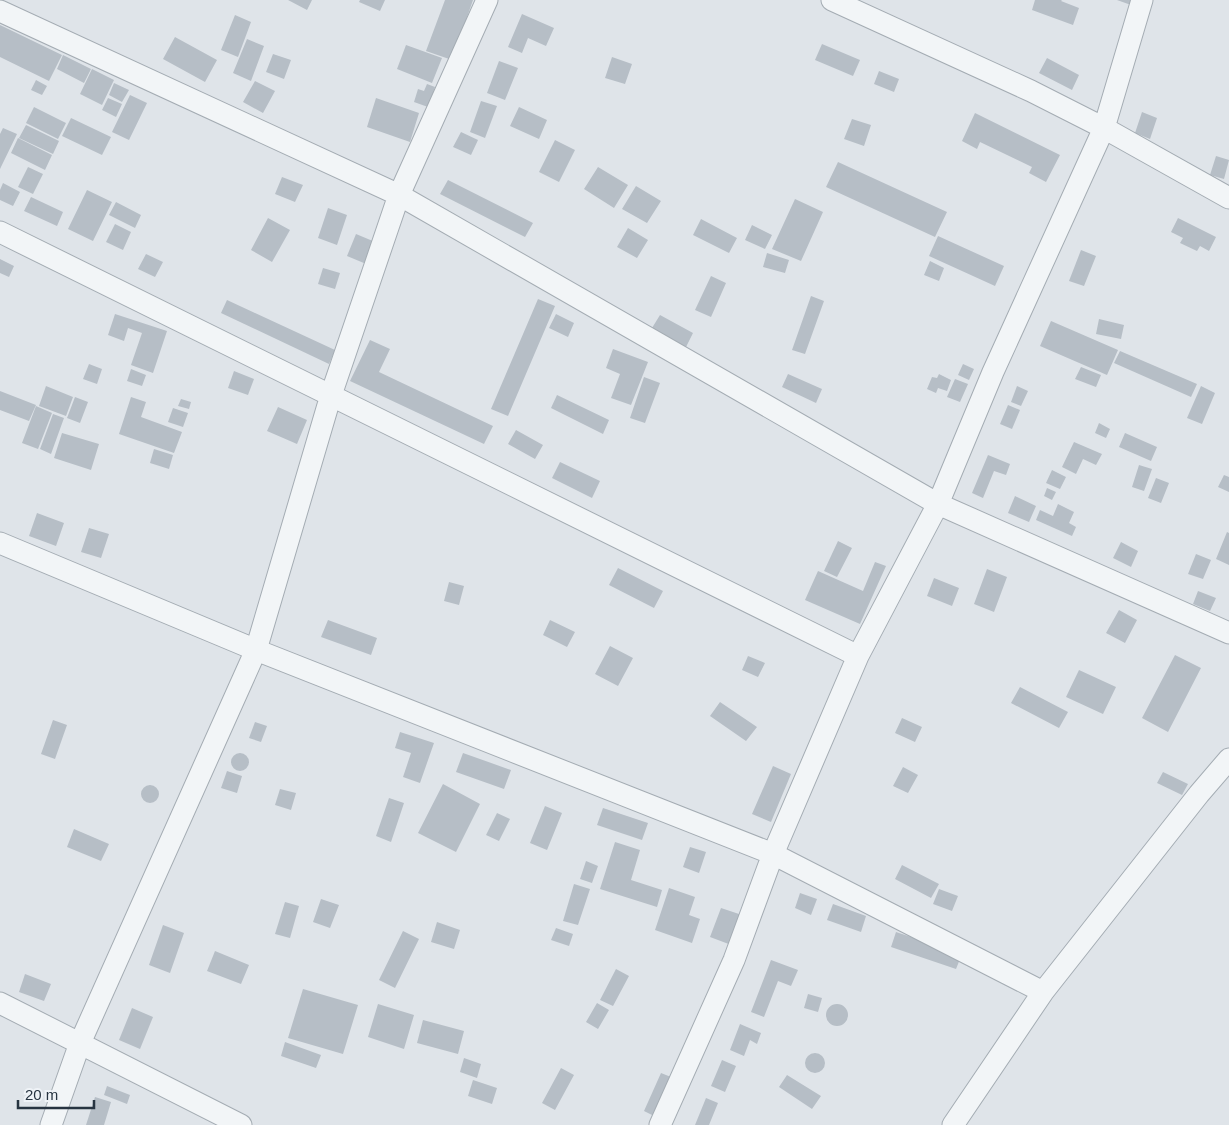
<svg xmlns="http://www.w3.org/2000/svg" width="1229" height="1125" viewBox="0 0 1229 1125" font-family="Arial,sans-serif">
	<rect width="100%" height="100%" fill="#dfe4e9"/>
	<!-- building -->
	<path fill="#b6bec6" d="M288,0H312L307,10Z
		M360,0H385L380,11L359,2Z
		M445,0H473L452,60L426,51Z
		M1035,0H1062L1061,1L1079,8L1073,25L1032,10Z
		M1117,0H1133L1131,5Z
		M522,14L554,28L546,46L528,38L522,53L508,47Z
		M235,15L251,22L238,57L221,50Z
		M0,25L62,55L49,81L0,57Z
		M175,37L217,60L205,82L163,59Z
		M247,39L264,46L251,81L233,73Z
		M822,44L860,60L853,76L815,60Z
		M406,45L442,58L432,83L397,69Z
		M273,54L291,60L284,79L266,72Z
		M63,55L91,69L84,83L57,69Z
		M612,57L632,64L625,84L605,78Z
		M1047,58L1079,75L1072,90L1039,73Z
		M499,61L518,68L505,100L487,93Z
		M92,69L114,80L102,105L80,94Z
		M879,71L899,79L894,92L874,84Z
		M36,80L47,86L42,95L31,90Z
		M255,81L275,91L263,113L243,102Z
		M114,83L129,90L122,102L109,95Z
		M427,84L435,87L428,107L414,102L418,89L424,91Z
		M130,95L147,103L129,140L112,132Z
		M108,98L122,104L116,117L102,110Z
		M376,98L419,113L410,142L367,127Z
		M481,101L497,106L485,138L470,132Z
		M34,107L66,123L58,139L26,123Z
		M519,107L547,120L539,139L510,126Z
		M1142,112L1157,118L1150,139L1135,133Z
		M975,113L1060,155L1046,182L1029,173L1032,167L980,142L977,149L962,141Z
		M71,118L111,137L102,155L62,136Z
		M852,119L871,125L864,146L844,139Z
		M26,125L59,141L53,154L19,138Z
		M3,128L17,134L0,169V134Z
		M461,132L478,140L471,155L453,147Z
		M18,138L52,155L45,170L11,153Z
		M555,140L575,150L559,182L539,172Z
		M1216,156L1229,160L1224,179L1210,175Z
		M838,162L947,212L935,237L826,187Z
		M28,167L43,174L33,194L18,187Z
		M598,167L628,185L614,208L584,189Z
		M282,177L303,185L295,202L275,194Z
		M448,180L533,223L525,237L440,194Z
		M3,183L20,192L13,206L0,200V190Z
		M636,186L661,201L647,223L622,209Z
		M87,190L112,202L93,241L68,229Z
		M31,197L63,212L57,226L24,211Z
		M795,199L823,212L801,261L772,249Z
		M116,202L141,215L135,228L109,215Z
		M328,208L347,215L337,245L318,238Z
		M268,218L290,230L272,262L251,250Z
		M1178,218L1216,237L1209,251L1200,246L1197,251L1180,243L1183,238L1171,232Z
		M701,219L737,238L729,253L693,235Z
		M115,224L131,232L123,250L106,242Z
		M752,225L772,235L765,249L745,240Z
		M628,228L648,240L637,258L617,247Z
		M356,234L380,244L371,266L347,256Z
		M938,236L1004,266L995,286L929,256Z
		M1081,250L1096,256L1084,286L1069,281Z
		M767,253L789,260L785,273L763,267Z
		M146,254L163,262L155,277L138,269Z
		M0,259L14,266L9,277L0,273Z
		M930,261L944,268L939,281L924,275Z
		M323,268L340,273L335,289L318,284Z
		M711,276L726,283L711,317L695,310Z
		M811,296L824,301L805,354L792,350Z
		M538,299L555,306L508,416L491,409Z
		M227,300L335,350L329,364L221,313Z
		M115,314L167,331L153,373L131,365L142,333L128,328L124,341L108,335Z
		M556,314L574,323L568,337L549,328Z
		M660,315L693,333L686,347L652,328Z
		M1099,319L1124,325L1121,339L1096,334Z
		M1051,321L1118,350L1107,375L1040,346Z
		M370,340L390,349L379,372L493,426L484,444L350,381Z
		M613,349L648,362L631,405L611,398L620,374L606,368Z
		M1120,351L1197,384L1191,397L1114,363Z
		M89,364L102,369L97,384L83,379Z
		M963,364L974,369L969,380L958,375Z
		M1081,367L1101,375L1096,387L1075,379Z
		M131,369L146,375L142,386L127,381Z
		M234,371L254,379L248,395L228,388Z
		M788,374L822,389L816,403L782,387Z
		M939,374L951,380L947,391L938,388L936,393L927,389L932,377L937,378Z
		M644,377L660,383L645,423L630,418Z
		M955,379L968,384L960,402L947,397Z
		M46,386L73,397L66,416L39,406Z
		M1017,386L1028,391L1021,406L1011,402Z
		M1201,386L1215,393L1202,424L1187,418Z
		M0,391L36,405L29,421L0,410Z
		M557,395L609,420L603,434L551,408Z
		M75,397L88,402L80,423L67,418Z
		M131,397L146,402L141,417L182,432L174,453L119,434Z
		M181,399L191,402L189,409L178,406Z
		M1008,405L1020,410L1012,429L1000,424Z
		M36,406L52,413L38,449L22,443Z
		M278,407L307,420L297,444L267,431Z
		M173,408L188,413L183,427L168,422Z
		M53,414L64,418L51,454L40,449Z
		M1099,423L1110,429L1106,438L1095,433Z
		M516,430L543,445L535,459L508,444Z
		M62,433L99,444L91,470L54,458Z
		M1125,433L1157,447L1151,461L1119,447Z
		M1074,442L1102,454L1096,465L1083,459L1076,474L1062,467Z
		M154,449L173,455L169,469L150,463Z
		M988,455L1010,464L1006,475L994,471L983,498L972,493Z
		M560,462L600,481L592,498L552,478Z
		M1139,465L1152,469L1144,491L1132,487Z
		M1052,470L1066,477L1060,489L1046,483Z
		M1224,475L1229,477V492L1218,487Z
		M1156,478L1169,483L1161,503L1148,498Z
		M1047,488L1056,492L1052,500L1044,496Z
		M1015,496L1036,506L1029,522L1008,513Z
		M1058,504L1074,512L1069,523L1076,527L1072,536L1036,520L1040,510L1053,516Z
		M37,513L64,523L56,546L29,536Z
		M89,528L109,534L101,558L81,552Z
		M1227,532L1229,533V565L1216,559Z
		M838,541L852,548L837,577L824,571Z
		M1121,542L1138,551L1131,567L1113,558Z
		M1196,554L1211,560L1203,579L1188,574Z
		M875,562L886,566L860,624L805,600L818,571L863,591Z
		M618,568L663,591L654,608L609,585Z
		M987,569L1007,577L994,612L974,604Z
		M934,578L959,588L952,606L927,596Z
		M449,582L464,586L459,605L444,601Z
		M1198,591L1216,598L1210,611L1193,604Z
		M1119,610L1137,620L1125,643L1106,633Z
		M328,620L377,638L371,655L321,637Z
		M550,620L575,632L567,647L543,635Z
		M610,646L633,658L618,686L595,674Z
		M1175,655L1201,668L1168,732L1142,718Z
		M748,656L765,663L758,677L742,670Z
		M1079,670L1116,687L1103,714L1066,697Z
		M1020,687L1068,712L1059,728L1011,703Z
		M720,702L757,727L746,741L710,716Z
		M902,718L922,727L915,742L895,733Z
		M53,720L67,725L55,759L41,754Z
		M255,722L267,726L261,742L249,738Z
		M400,732L434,743L420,783L403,777L411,753L395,748Z
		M463,753L511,770L504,789L456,772Z
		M231 762a9 9 0 1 1 18 0a9 9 0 1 1-18 0Z
		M773,766L791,774L771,822L752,814Z
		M903,767L918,775L908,793L893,786Z
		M227,771L242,776L237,793L221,788Z
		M1163,772L1188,784L1182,795L1157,783Z
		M443,784L480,804L456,852L418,833Z
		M141 794a9 9 0 1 1 18 0a9 9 0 1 1-18 0Z
		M280,789L296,793L291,810L275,805Z
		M389,798L404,803L391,842L376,836Z
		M545,806L562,813L547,850L530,843Z
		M603,808L648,823L642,840L597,825Z
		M497,813L510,819L499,841L486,835Z
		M74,829L109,844L101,861L67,847Z
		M615,842L640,850L631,880L662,890L657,907L600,889Z
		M690,847L706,852L699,873L683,867Z
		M586,861L598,866L592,883L580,879Z
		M902,865L939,884L931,898L895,879Z
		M574,884L590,889L578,925L563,921Z
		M669,888L695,897L689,915L700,919L692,943L655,930Z
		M939,889L958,896L952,911L933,904Z
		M800,893L817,899L811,915L795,908Z
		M321,899L339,905L330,928L313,922Z
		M285,902L299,906L290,938L275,934Z
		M833,904L866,916L861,932L827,920Z
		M721,908L745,916L734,946L710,937Z
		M437,922L460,930L454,949L431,942Z
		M163,925L184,933L170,973L149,965Z
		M556,928L573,934L569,946L551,940Z
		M403,931L419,939L395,988L379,980Z
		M896,932L962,954L956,969L891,947Z
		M215,951L249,965L241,984L207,971Z
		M771,960L798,970L791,986L778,981L764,1017L751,1012Z
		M616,969L629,976L613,1006L600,1000Z
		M25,974L51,984L44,1001L19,992Z
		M303,989L358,1005L343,1054L288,1038Z
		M808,994L822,998L818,1012L804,1008Z
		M597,1003L609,1010L598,1029L586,1022Z
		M378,1004L414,1015L404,1049L368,1037Z
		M826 1015a11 11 0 1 1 22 0a11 11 0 1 1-22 0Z
		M132,1008L153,1017L140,1049L119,1040Z
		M423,1020L464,1031L458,1054L417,1043Z
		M740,1024L761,1033L757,1044L750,1040L744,1056L730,1050Z
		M285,1042L321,1055L316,1068L281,1056Z
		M805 1063a10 10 0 1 1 20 0a10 10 0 1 1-20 0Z
		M464,1058L481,1064L477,1078L460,1072Z
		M722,1060L736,1066L725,1092L711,1086Z
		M561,1068L574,1075L555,1110L542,1103Z
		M661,1073L676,1079L658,1118L644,1111Z
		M787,1075L821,1096L812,1109L779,1087Z
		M473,1080L497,1088L492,1104L468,1096Z
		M107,1086L130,1095L127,1104L104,1095Z
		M95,1097L111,1102L104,1125H86Z
		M706,1098L718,1103L709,1125H695Z"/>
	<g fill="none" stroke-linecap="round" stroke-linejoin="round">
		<!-- street casing -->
		<g stroke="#a4acb3" stroke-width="23">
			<path id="street" d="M832,0L1031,91L1104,128L1229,198
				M0,11L399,195L938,504L1229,633
				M0,232L858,656
				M0,543L256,650L773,854L1043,992
				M0,1003L241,1125
				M51,1125L80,1043L256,650L331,395L399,195L487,0
				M660,1125L734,960L773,854L858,656L938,504L993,372L1104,128L1142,0
				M953,1125L1043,992L1199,794L1229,759"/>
		</g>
		<!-- street -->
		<use href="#street" stroke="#f2f5f7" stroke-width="21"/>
	</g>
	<!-- scale -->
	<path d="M18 1100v8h76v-8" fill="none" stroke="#273441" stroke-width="2.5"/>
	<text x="25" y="1100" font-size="15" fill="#273441" stroke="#eff3f7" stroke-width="4" paint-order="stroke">20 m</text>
</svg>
